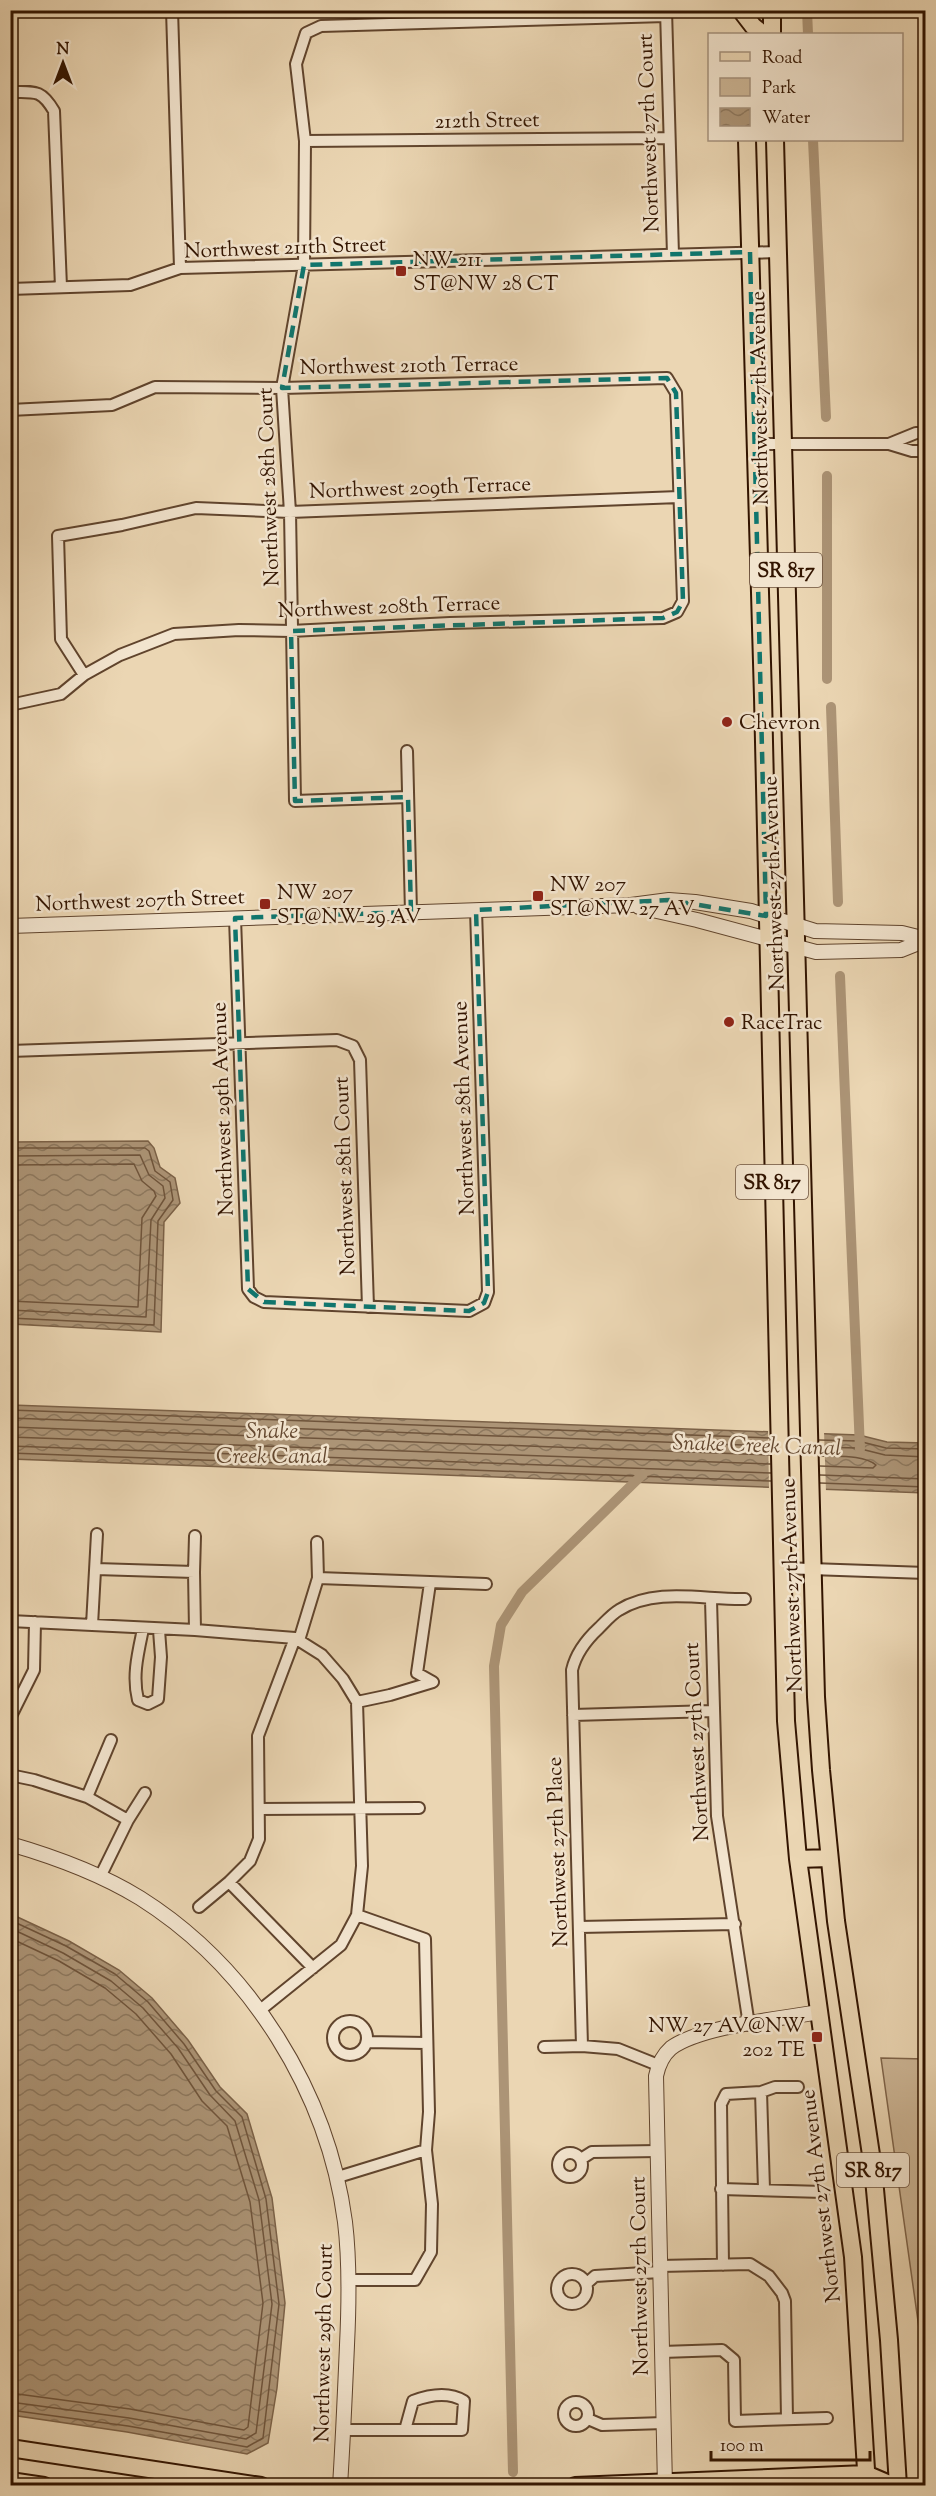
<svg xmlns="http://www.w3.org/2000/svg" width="936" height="2496" viewBox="0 0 936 2496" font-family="'Sorts Mill Goudy',serif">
	<defs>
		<pattern id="water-waves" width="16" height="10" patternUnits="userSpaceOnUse" patternTransform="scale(1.5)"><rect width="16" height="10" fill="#ac9476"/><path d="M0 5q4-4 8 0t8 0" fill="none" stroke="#8d785e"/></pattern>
	</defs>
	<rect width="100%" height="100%" fill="#ebd6b3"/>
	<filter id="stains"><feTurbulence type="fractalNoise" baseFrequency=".00333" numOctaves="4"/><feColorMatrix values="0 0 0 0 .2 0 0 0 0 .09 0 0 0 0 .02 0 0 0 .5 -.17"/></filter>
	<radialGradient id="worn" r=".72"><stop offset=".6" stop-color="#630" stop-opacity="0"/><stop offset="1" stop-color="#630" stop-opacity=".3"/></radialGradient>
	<!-- green -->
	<path fill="#ccb595" stroke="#7f644a" stroke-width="1.5" d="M881,2058L925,2059V2371Z"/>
	<!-- water -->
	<path fill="url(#water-waves)" stroke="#7b6147" stroke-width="1.5" d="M148,1141L154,1148L160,1167L175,1178L180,1203L164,1222L161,1332L11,1324V1142Z
		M11,1405L859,1435L887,1442L925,1443L926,1493L11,1459Z
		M11,1914L69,1941L119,1970L152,1998L188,2040L220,2087L247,2114L272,2198L285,2303L277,2388L268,2443L247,2454L127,2432L11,2415Z"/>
	<!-- pier -->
	<path fill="#ebd6b3" d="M768,1429L824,1431L826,1492L769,1490Z"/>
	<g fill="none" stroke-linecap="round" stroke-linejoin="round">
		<!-- shore -->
		<path stroke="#6f543b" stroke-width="1.5" d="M10,1148H145L149,1151L155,1171L170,1182L173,1200L158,1221L154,1325L10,1318
			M10,1156L140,1155L149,1175L163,1186L165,1198L151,1220L146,1317L10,1310
			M10,1165L134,1164L142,1181L154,1191L156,1196L142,1218L138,1307L10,1301
			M10,1410L770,1438
			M10,1418L770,1446
			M10,1427L770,1455
			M10,1437L770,1464
			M819,1440L858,1441L886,1448L926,1449
			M10,1446L771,1473
			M819,1447L857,1448L885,1455L926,1457
			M10,1453L771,1481
			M819,1456C836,1457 863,1454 876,1465L873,1468L820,1466
			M820,1475L926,1479
			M820,1483L926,1487
			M10,1920L66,1946L115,1974L148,2002L184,2044L216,2091L242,2117L266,2199L279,2304L263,2438L247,2447L128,2426L10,2410
			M10,1928L63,1953L111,1981L143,2008L178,2048L210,2095L235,2121L259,2200L272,2304L256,2433L246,2439L129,2418L10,2402
			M10,1938L59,1961L105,1988L136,2014L171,2054L202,2101L227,2126L250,2202L263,2303L248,2427L244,2430L130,2409L10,2393"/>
		<!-- canal -->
		<path stroke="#ac9476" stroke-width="10" d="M807,10L808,34
			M813,140L826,417
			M827,679V476
			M831,707L838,902
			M840,976L860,1449
			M513,2472L494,1666L501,1625L522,1592L643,1474"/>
		<!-- minor casing -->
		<g stroke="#60442d" stroke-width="14">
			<path id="minor" d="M172,10L180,268
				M666,10L673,255
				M10,92C35,92 41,89 54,111L61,287
				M305,141L669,138
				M10,289L130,285L180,268L778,252
				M10,410L112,405L155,387L282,388L667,378L676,393L683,601L677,612L663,618L450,623L291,631L239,630L174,634L120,655L84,675L61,694L10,705
				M756,444H889L912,451H926
				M889,444L916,433H926
				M84,675L61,639L58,536L122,525L196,508L290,512L679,497
				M407,751L411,912
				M408,797L295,801L290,512L282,388L304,265L305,141L296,64L306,33L321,26L666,16
				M235,918L248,1289L254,1297L264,1302L469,1311L484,1303L488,1292L476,910
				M10,1051L337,1040L353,1046L360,1060L368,1307
				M782,1568L926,1573
				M96,1569L194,1572L195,1630
				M194,1572L195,1536
				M318,1578L486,1584
				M711,1600L717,1816L749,2025
				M10,1621L195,1630L295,1638L322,1655L343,1679L357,1702L362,1866L357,1915L341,1945L259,2011
				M92,1625L97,1534
				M143,1629C138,1653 132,1676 138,1700L148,1704L158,1699L161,1657L159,1630
				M357,1702L390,1695L433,1682L417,1673L430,1583
				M573,1715L713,1711
				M10,1718L34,1670L35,1622
				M10,1775L34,1780L87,1797L128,1820
				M87,1797L111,1740
				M259,1809L419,1808
				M100,1877L128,1820L145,1793
				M229,1882L313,1968
				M199,1907L229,1882L250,1861L259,1839L258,1736L295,1638L300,1637L318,1578L317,1542
				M579,1927L735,1924
				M333 2038a17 17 0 1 1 34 0a17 17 0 1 1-34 0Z
				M367,2042L426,2043
				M582,2046L572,1670C576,1653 586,1640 599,1628C605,1622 612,1614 619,1610C656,1587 704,1600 745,1599
				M544,2047L582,2046L618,2049L658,2065
				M761,2092L764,2189
				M558 2165a12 12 0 1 1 24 0a12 12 0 1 1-24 0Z
				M581,2159L592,2152L658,2151
				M338,2177L426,2150
				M721,2189L823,2192
				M723,2265L721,2104L726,2094L761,2092L775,2087H798
				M660,2266L750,2264L769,2276L782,2293L785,2301L787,2419
				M557 2289a15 15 0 1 1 30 0a15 15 0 1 1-30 0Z
				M349,2280H415L431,2252L432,2204L426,2150L429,2112L425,1939L357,1915
				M586,2284L595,2276L660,2272
				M662,2352L722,2350L734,2360L735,2421L827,2418
				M564 2414a12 12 0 1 1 24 0a12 12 0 1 1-24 0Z
				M588,2419L602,2425L664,2423
				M344,2430C383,2430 423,2430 462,2430L464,2401C448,2391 429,2395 413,2401L405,2430"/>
		</g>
		<!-- tertiary casing -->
		<g stroke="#60442d" stroke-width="16">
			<path id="tertiary" d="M639,907L697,920L816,952L901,950L926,940
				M10,926L631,905L669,900L695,902L751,911L815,931L902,933L926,939
				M10,1844C55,1857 101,1874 140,1898C251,1968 328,2093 345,2222C350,2263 349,2304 347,2345C345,2392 343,2439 340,2486
				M665,2486L656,2076C658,2066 663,2055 671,2048C701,2026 780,2019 819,2012"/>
		</g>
		<!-- primary casing -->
		<g stroke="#321400" stroke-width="20">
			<path id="primary" d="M772,10V34
				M743,13L753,26L763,34
				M747,140L763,697L786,1721L798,1859L853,2257L867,2486
				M775,140L816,1697L821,1770L836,1921L873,2168L889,2340L898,2486
				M798,1859L829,1858
				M842,2171L873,2168
				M10,2448L261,2486
				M10,2481L44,2486
				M575,2486L866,2474L894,2486"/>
		</g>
		<!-- minor -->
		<use href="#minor" stroke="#f2e4ce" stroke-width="10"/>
		<!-- tertiary -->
		<use href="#tertiary" stroke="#f2e4ce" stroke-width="14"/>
		<!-- primary -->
		<use href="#primary" stroke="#ebd6b3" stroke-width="16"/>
	</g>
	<!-- marked area -->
	<path fill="none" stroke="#0f766e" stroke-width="4.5" stroke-dasharray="12 8" stroke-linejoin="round" d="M750,252L766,916L669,900L476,910L488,1292L484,1303L469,1311L264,1302L248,1289L235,918L411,912L408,797L295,801L291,631L663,618L677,612L683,601L676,393L667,378L282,388L304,265Z"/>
	<!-- markers -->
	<g fill="#8f2418" stroke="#f2e4ce" stroke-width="2">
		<rect x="395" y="265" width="12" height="12" rx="3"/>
		<circle cx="727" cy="722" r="6"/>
		<rect x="532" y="890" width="12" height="12" rx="3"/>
		<rect x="259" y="898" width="12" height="12" rx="3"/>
		<circle cx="729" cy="1022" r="6"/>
		<rect x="811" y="2031" width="12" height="12" rx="3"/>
	</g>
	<g text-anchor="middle" stroke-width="5" stroke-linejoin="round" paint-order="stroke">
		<!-- shield labels -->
		<g fill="#f2e4ce" stroke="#6c523e" stroke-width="1.5">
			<rect x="750" y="553" width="72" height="34" rx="4.5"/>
			<rect x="736" y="1165" width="72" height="34" rx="4.5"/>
			<rect x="837" y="2153" width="72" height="34" rx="4.5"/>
		</g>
		<g font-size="20" font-weight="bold" fill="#321400">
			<text x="786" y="577">SR 817</text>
			<text x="772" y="1189">SR 817</text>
			<text x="873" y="2177">SR 817</text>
		</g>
		<!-- street labels -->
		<g font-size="21" fill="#321400" stroke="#f2e4ce">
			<text transform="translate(487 120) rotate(-1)" y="7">212th Street</text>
			<text transform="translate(648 133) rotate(-92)" y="7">Northwest 27th Court</text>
			<text transform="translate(285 247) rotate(-2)" y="7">Northwest 211th Street</text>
			<text transform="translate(409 365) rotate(-1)" y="7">Northwest 210th Terrace</text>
			<text transform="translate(759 398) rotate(-91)" y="7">Northwest 27th Avenue</text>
			<text transform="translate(268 487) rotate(-92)" y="7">Northwest 28th Court</text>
			<text transform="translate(420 487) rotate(-2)" y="7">Northwest 209th Terrace</text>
			<text transform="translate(389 606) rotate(-2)" y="7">Northwest 208th Terrace</text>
			<text transform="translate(773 883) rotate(-92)" y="7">Northwest 27th Avenue</text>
			<text transform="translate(140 900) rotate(-2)" y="7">Northwest 207th Street</text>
			<text transform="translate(463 1108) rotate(-92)" y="7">Northwest 28th Avenue</text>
			<text transform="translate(222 1109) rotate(-92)" y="7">Northwest 29th Avenue</text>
			<text transform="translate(344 1176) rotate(-92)" y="7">Northwest 28th Court</text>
			<text transform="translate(791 1585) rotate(-92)" y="7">Northwest 27th Avenue</text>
			<text transform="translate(696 1742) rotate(-93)" y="7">Northwest 27th Court</text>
			<text transform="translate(557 1852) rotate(-92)" y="7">Northwest 27th Place</text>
			<text transform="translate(820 2196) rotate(-97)" y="7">Northwest 27th Avenue</text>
			<text transform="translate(639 2276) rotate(-91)" y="7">Northwest 27th Court</text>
			<text transform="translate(323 2343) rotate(-89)" y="7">Northwest 29th Court</text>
		</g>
		<!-- poi labels -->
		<g font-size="21" fill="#321400" stroke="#f2e4ce" text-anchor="start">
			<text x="413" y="266">NW 211<tspan x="413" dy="24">ST@NW 28 CT</tspan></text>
			<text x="739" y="729">Chevron</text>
			<text x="550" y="891">NW 207<tspan x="550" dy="24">ST@NW 27 AV</tspan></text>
			<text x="277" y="899">NW 207<tspan x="277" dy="24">ST@NW 29 AV</tspan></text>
			<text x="741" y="1029">RaceTrac</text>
			<text x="805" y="2032" text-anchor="end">NW 27 AV@NW<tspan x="805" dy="24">202 TE</tspan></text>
		</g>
		<!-- water labels -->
		<g font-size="22" font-style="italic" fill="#63472f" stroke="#f2e4ce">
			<text x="272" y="1438">Snake<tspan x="272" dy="25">Creek Canal</tspan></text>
			<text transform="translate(757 1444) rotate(2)" y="8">Snake Creek Canal</text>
		</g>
	</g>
	<!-- margin -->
	<rect width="936" height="2496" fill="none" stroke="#ebd6b3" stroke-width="36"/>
	<rect x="12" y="12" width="912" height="2472" fill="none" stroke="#321400" stroke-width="3"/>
	<rect x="18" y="18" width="900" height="2460" fill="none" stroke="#321400" stroke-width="1.5"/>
	<!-- legend -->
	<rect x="708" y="33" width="195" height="108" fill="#f2e4ce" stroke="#a5917c" stroke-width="1.5"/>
	<rect x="720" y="52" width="30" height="9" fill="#ebd6b3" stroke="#a5917c" stroke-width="1.5"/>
	<text x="762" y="63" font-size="18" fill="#321400">Road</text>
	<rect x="720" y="78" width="30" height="18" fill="#ccb595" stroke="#a5917c" stroke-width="1.5"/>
	<text x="762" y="93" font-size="18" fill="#321400">Park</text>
	<rect x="720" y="108" width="30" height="18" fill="url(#water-waves)" stroke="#a5917c" stroke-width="1.5"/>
	<text x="762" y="123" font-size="18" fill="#321400">Water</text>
	<!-- north arrow -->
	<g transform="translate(63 63)" stroke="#f2e4ce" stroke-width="4.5" paint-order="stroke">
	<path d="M0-4.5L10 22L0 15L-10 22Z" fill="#321400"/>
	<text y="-9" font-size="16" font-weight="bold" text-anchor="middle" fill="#321400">N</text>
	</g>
	<!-- scale -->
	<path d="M711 2451v9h159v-9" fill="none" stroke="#321400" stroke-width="3"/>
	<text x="720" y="2451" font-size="18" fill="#321400" stroke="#f2e4ce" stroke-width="4.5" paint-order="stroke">100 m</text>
	<rect width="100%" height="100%" filter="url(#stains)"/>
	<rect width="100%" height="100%" fill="url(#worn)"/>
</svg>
